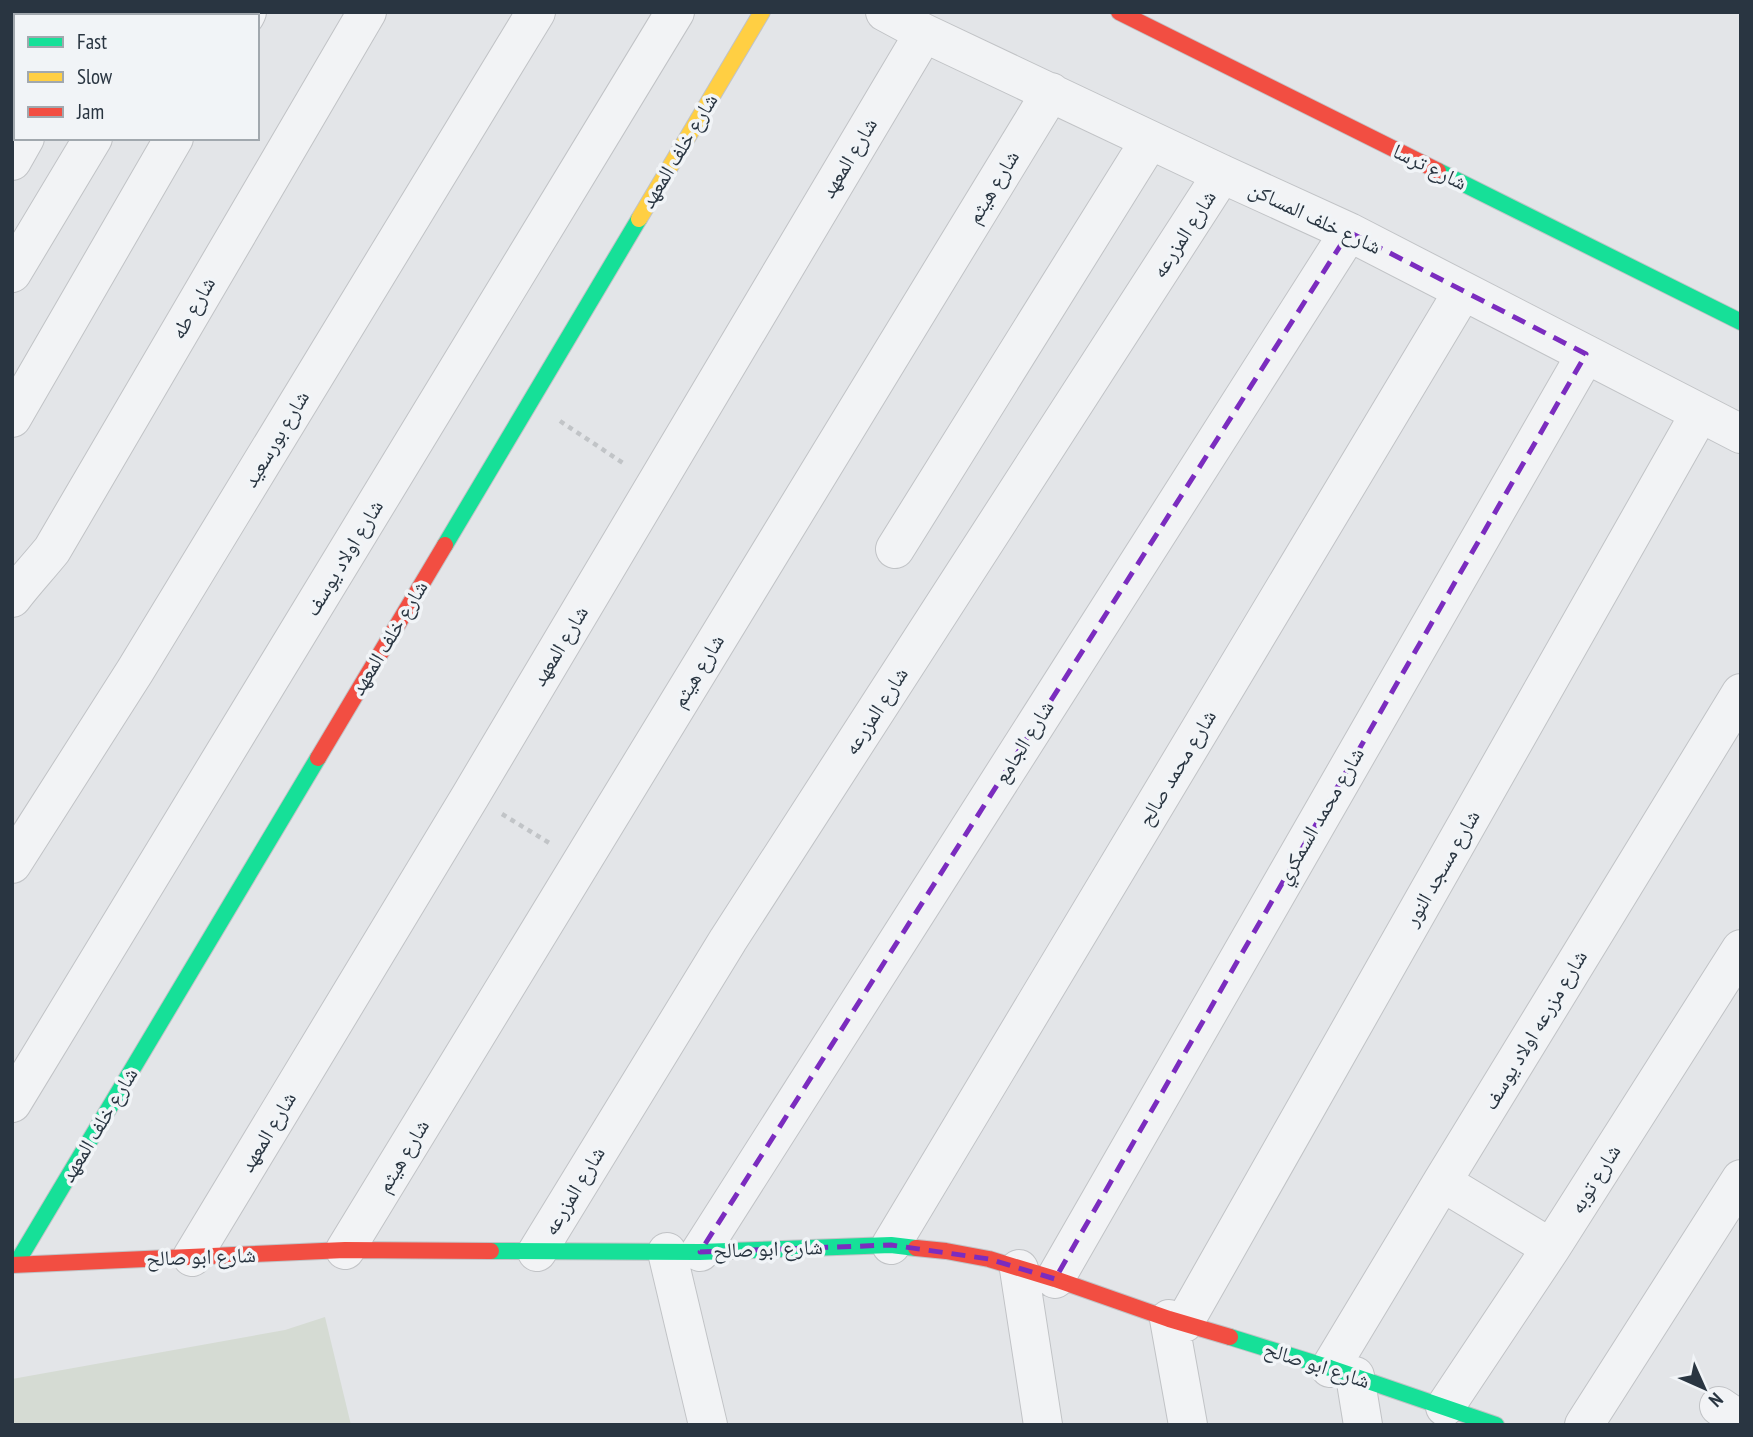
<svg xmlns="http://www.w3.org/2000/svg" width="1753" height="1437" viewBox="0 0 1753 1437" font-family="'PT Sans Narrow','Noto Naskh Arabic',sans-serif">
	<rect width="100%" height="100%" fill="#e3e5e8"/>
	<!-- green -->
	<path fill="#d5dbd3" d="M325,1317L351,1425H12V1379L285,1330Z"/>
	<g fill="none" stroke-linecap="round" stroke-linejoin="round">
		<!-- street casing -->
		<g stroke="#c1c3c6" stroke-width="40">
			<path id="street" d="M885,12L924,33L1222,174L1349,232L1741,434
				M94,16L96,12
				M166,16L168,12
				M245,16L247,12
				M12,161L25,138
				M12,273L93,138
				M12,418L174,138
				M895,549L1150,140
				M12,598C25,581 39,566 52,550L367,12
				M12,864L135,671L536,12
				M12,1103L675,12
				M1442,1182L1551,1248
				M891,1245L1463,291
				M345,1250L1051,92
				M537,1252L728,940L1222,174
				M667,1252L708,1425
				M700,1252L1349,232
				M192,1257L471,795L924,33
				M1019,1269L1043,1425
				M1055,1279L1586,354
				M1169,1319L1188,1425
				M1184,1323L1700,413
				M1330,1368L1442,1182L1741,693
				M1355,1376L1363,1425
				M1719,1406L1741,1421
				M1445,1407L1551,1248L1741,949
				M1584,1425L1741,1179"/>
		</g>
		<!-- fast casing -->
		<g stroke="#c1c3c6" stroke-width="18">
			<path id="fast" d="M1438,171L1741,322
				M445,545L639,219
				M491,1251L700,1252L891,1245L916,1248
				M16,1264L318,758
				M1230,1337L1330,1368L1496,1425"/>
		</g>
		<!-- slow casing -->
		<g stroke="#c1c3c6" stroke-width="18">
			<path id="slow" d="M639,219L762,12"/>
		</g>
		<!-- jam casing -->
		<g stroke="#c1c3c6" stroke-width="18">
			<path id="jam" d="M1119,12L1438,171
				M318,758L445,545
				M916,1248L946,1251L989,1259L1055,1279L1169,1319L1230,1337
				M12,1265L345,1250L491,1251"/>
		</g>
		<!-- path -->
		<path stroke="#c1c4c7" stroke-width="4.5" stroke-dasharray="5 5" stroke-linecap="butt" d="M560,421L626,465
			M502,814L551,844"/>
		<!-- street -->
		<use href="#street" stroke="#f2f3f5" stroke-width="38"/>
		<!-- fast -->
		<use href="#fast" stroke="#16e098" stroke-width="16"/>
		<!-- slow -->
		<use href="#slow" stroke="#ffcf43" stroke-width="16"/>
		<!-- jam -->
		<use href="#jam" stroke="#f24e42" stroke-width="16"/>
	</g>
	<!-- marked area -->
	<path fill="none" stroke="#7b2cbf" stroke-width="5" stroke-dasharray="14 9" stroke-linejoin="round" d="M1349,232L1586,354L1055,1279L989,1259L891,1245L700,1252Z"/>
	<g text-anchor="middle" stroke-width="7" stroke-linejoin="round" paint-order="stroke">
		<!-- street labels -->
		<g font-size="21" fill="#293541" stroke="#f1f4f7">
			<text transform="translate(679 151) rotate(-59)" y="7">شارع خلف المعهد</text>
			<text transform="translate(849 158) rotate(-59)" y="7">شارع المعهد</text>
			<text transform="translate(1430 167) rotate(26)" y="7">شارع ترسا</text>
			<text transform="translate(993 187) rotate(-59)" y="7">شارع هيثم</text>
			<text transform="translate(1315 218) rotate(25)" y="7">شارع خلف المساكن</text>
			<text transform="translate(1184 234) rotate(-57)" y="7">شارع المزرعه</text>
			<text transform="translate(193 308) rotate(-60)" y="7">شارع طه</text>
			<text transform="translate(276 439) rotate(-59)" y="7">شارع بورسعيد</text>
			<text transform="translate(344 558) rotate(-59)" y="7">شارع اولاد يوسف</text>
			<text transform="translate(389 638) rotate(-59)" y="7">شارع خلف المعهد</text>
			<text transform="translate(560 646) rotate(-59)" y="7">شارع المعهد</text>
			<text transform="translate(698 671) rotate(-59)" y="7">شارع هيثم</text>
			<text transform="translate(876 711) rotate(-57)" y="7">شارع المزرعه</text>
			<text transform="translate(1024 742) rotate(-58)" y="7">شارع الجامع</text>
			<text transform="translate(1177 768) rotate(-59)" y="7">شارع محمد صالح</text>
			<text transform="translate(1320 816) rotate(-60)" y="7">شارع محمد السمكري</text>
			<text transform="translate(1442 868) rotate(-60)" y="7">شارع مسجد النور</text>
			<text transform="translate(1535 1030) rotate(-59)" y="7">شارع مزرعه اولاد يوسف</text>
			<text transform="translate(99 1125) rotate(-59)" y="7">شارع خلف المعهد</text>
			<text transform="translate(268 1132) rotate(-59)" y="7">شارع المعهد</text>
			<text transform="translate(403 1156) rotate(-59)" y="7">شارع هيثم</text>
			<text transform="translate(1595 1179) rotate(-58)" y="7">شارع توبه</text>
			<text transform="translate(574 1191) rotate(-59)" y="7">شارع المزرعه</text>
			<text transform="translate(768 1249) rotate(-2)" y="7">شارع ابو صالح</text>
			<text transform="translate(201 1257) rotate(-2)" y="7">شارع ابو صالح</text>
			<text transform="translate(1317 1365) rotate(18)" y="7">شارع ابو صالح</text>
		</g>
	</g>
	<!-- border -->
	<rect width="1753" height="1437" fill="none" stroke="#293541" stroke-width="28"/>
	<!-- legend -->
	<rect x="14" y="14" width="245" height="126" fill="#f1f4f7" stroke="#a1a8ae" stroke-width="2"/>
	<rect x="28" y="37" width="35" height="10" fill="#16e098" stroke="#a1a8ae" stroke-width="2"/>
	<text x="77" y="49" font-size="21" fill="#293541">Fast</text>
	<rect x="28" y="72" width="35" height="10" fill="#ffcf43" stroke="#a1a8ae" stroke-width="2"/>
	<text x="77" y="84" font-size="21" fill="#293541">Slow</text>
	<rect x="28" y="107" width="35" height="10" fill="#f24e42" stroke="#a1a8ae" stroke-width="2"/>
	<text x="77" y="119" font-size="21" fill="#293541">Jam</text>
	<!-- north arrow -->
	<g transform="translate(1704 1388) rotate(135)" stroke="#f1f4f7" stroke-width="5" paint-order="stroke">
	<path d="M0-5L12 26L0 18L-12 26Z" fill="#293541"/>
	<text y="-10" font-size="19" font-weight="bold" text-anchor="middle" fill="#293541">N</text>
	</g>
</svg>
